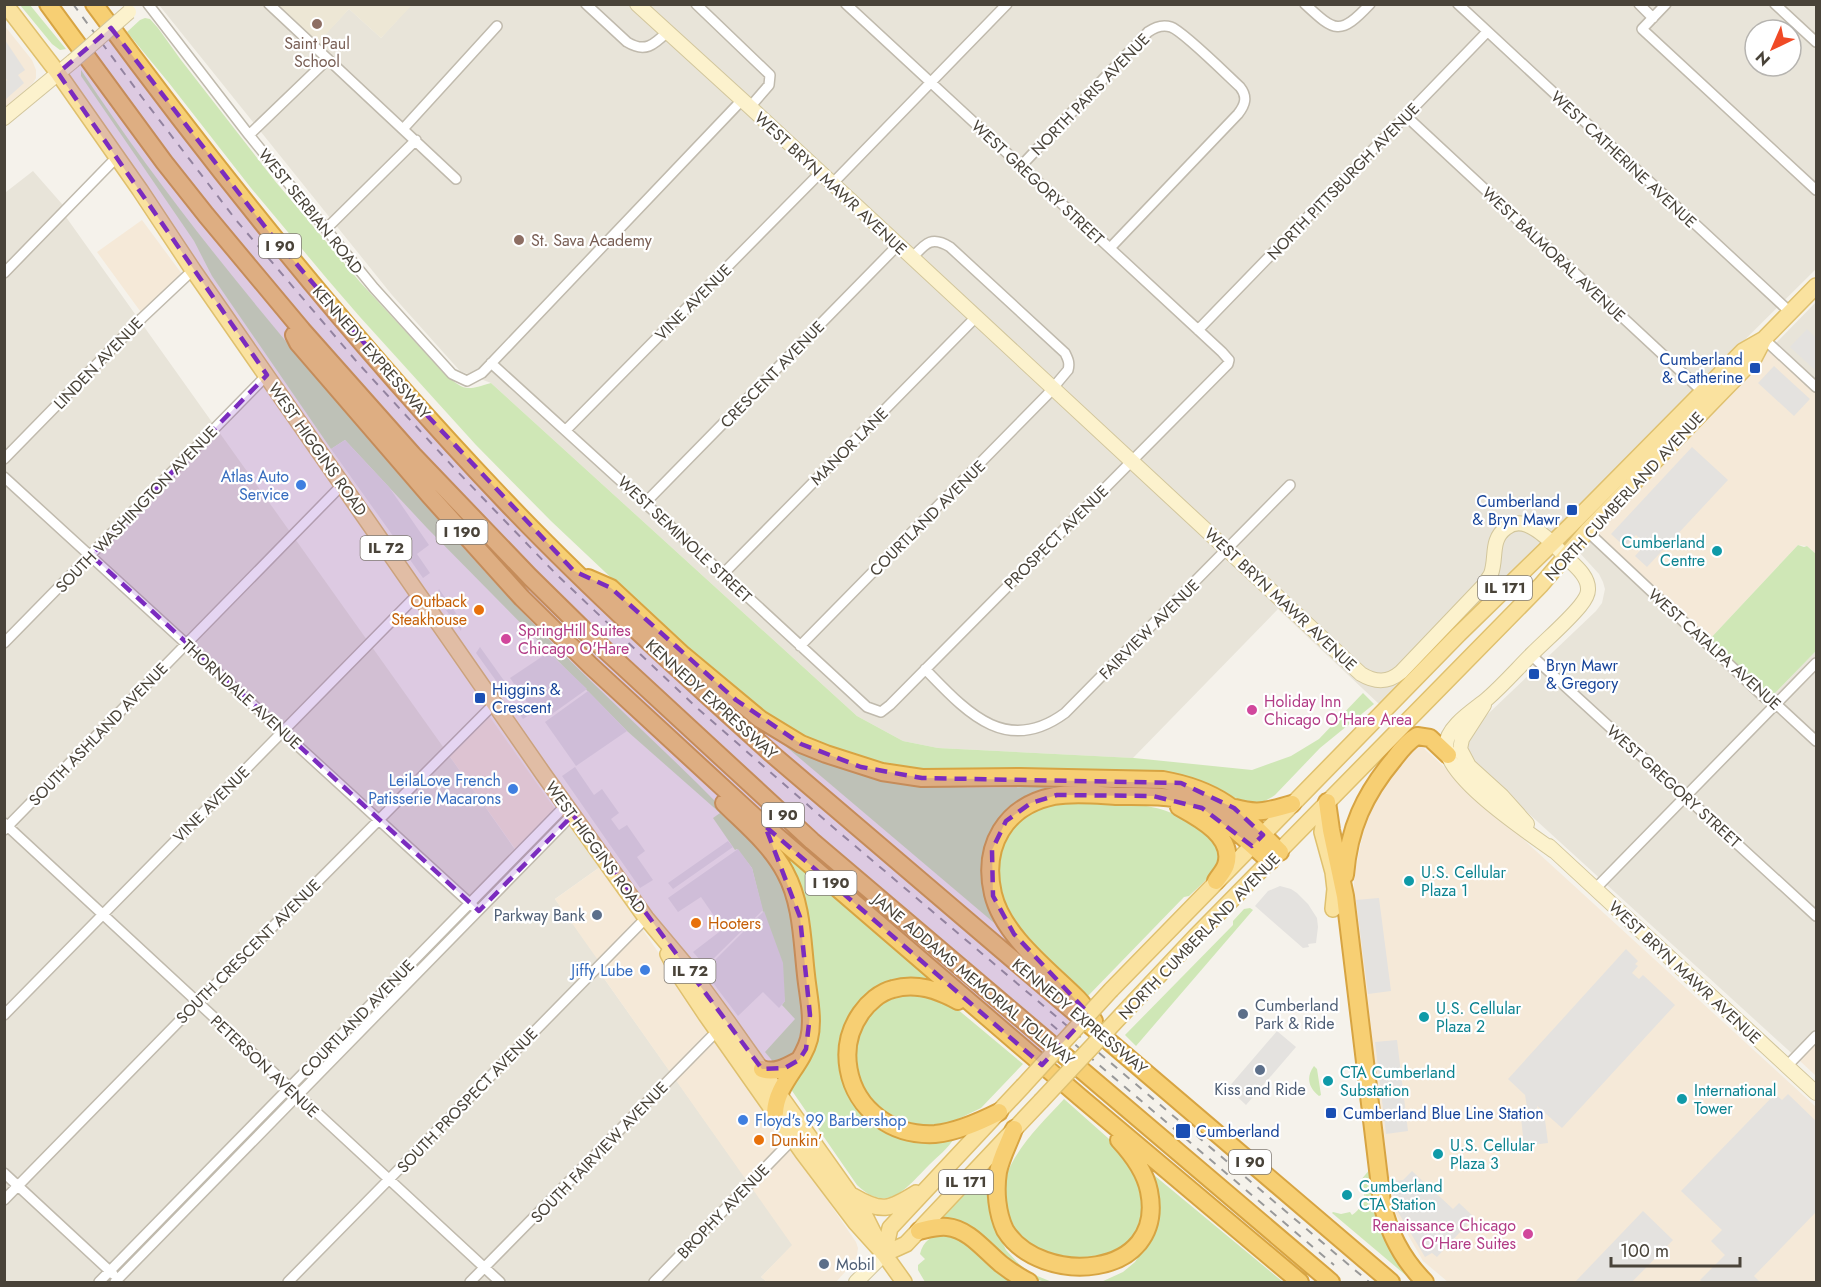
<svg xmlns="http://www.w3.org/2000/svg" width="1821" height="1287" viewBox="0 0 1821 1287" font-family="Jost,sans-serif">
	<rect width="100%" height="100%" fill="#f5f2eb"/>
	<!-- residential -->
	<path fill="#e8e4d9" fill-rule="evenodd" d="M412,4L1816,5V269L1379,704L1278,609L1133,758L938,748L903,741L857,716L491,383L460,371L392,295L159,5H277L318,42L349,9L381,38ZM1755,30H1791V66H1755Z
		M33,171L62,204L66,217L446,751L528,868L569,825L600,867L555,899L601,963L596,967L793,1245L761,1277L767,1282H5L4,191L6,192Z
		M1816,302V388L1773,346Z
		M1594,535L1765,694L1775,693L1816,651V1041L1799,1060L1470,760L1467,741L1470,731L1596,611L1602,603L1605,589L1603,582L1599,574L1578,551Z"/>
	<!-- commercial -->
	<path fill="#f5e9d8" d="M4,25L32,60L36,70V78L33,83L5,108Z
		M142,220L182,274L143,315L97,252Z
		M1773,346L1816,388V554L1807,546L1798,545L1708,641L1594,535Z
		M485,710L557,812L518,853L446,751Z
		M1418,743L1816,1107V1282H1448L1423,1261L1392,1207L1386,1158H1382L1354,892V876L1368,810L1378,790Z
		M600,867L856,1242L858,1248L857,1255L854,1262L836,1282H767L761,1277L792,1245L596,967L600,963L555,899Z
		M1816,1041V1076L1799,1060Z"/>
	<!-- education -->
	<path fill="#ede7d5" d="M277,5H412L381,38L349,9L318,43Z"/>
	<!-- green -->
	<path fill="#cfe7b6" d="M20,5H30L66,49L60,50L52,44Z
		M145,18L150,19L158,28L181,60L275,181L360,282L443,372C464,391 465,391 491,383L857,716L903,741L938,748L1134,758L1252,770L1291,756L1319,739L1363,693L1374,704L1320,748L1275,795C1252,812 1236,799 1214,786L1213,788L932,773L868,761L806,738L762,711L658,622L551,521L476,445L360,317L328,280L251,188L169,83L127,32L140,20Z
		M81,70C154,181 236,283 322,384C383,457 446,530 511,600C591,686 682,763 762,850L783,884L792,911L804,1024L801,1042L795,1055L775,1064L765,1052L795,1019L782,1005L785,1001L752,868L737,849L735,850L713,818L720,813L627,731L427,528L345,440L331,449L212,276L194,241L81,76Z
		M1798,545L1804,547L1807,546L1816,554V651L1775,693L1769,695L1708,641Z
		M770,733C797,746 824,763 853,772C923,793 998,787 1071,786L1012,807L992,831L985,851L1006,933Z
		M1087,801C1136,804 1169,802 1209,836C1216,842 1222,851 1219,860C1215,874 1199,886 1189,896L1184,897L1086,998C1065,977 1042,957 1024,935C999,906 985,856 1014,825C1022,817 1034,809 1045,806C1058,803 1073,803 1087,801Z
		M776,846L934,981L916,979L873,992L841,1071L847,1092L860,1111L876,1126L897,1137L919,1140L954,1138C949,1148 937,1157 929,1165C906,1188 888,1215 857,1185L788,1085L815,1010Z
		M1250,908L1253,910L1136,1046L1125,1035L1233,925V921L1244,909Z
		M912,992L950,1003L1023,1064L981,1108L952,1122V1124C932,1127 916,1128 897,1122C859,1109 842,1051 865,1019C876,1003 893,996 912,992Z
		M1314,1066L1317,1069L1321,1095L1319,1096C1308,1087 1306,1077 1314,1066Z
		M1064,1099L1117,1146L1136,1173L1142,1190L1141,1228L1135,1241L1105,1267L1020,1247L1003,1202V1176H1006C1018,1145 1042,1123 1064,1099Z
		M994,1164L998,1233L1006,1250L1019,1264L1030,1273L1052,1282C1010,1282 984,1226 943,1217Z
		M1371,1168L1410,1277L1409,1278L1332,1213L1333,1212L1341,1214L1350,1212L1352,1215C1364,1207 1368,1194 1360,1181Z
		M1149,1171L1283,1282H1101L1123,1272L1135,1262L1149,1240L1155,1227Z
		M944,1233L961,1239L1015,1282H925L918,1270V1265L925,1259L920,1254C923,1241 932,1235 944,1233Z"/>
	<!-- parking -->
	<path fill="#e4e2df" d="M5,40L25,70L18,75L24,83L5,100V82L7,80L5,77Z
		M1807,329L1816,338V371L1790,347Z
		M1774,366L1810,399L1794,416L1758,383Z
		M345,440L389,487L429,545L417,554L430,573L423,578L331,449Z
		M1692,447L1728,480L1647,567L1635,556L1646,544L1641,540L1636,535L1625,547L1611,534Z
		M439,589L462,622L461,631L436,596Z
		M480,647L505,682L502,689L476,653Z
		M546,650L587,689L552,714L544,705L523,719L517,710L527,702L510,678L543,656L542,653Z
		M588,691L627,731L576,766L545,722Z
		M575,767L594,795L602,789L619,813L611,819L619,830L627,825L645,851L637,857L653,880L640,888L562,776Z
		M728,841L733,847L673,889L668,883Z
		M738,849L752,868L763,910L709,963L700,960L693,952L723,929L701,897L678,912L668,898Z
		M1280,886L1291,889L1297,893L1308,904L1317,918L1318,927L1316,943L1308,944L1309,947L1303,948L1255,906L1268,891Z
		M1379,898L1391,991L1368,994L1356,900Z
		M764,911L783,963L785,1001L779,1008L763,992L738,1016L704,971Z
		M1626,949L1638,961L1635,964L1638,966L1632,973L1639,979L1643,975L1675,1005L1562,1128L1537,1106L1538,1113L1544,1112L1548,1143L1524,1146L1520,1108L1527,1107L1525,1095L1508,1079Z
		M1277,1031L1296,1047L1246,1105L1228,1088Z
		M1397,1040L1408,1131L1386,1134L1375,1042Z
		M1775,1094L1782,1100L1788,1094L1816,1121V1212L1754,1276L1760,1282H1703L1700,1280L1725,1255L1711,1241L1722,1230L1681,1191Z
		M1412,1171L1453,1209L1459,1203L1474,1217L1437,1257L1432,1253L1425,1257L1395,1207L1392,1181L1403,1180Z
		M1643,1211L1673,1240L1632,1282H1575Z"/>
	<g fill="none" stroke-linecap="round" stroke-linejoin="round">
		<!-- street casing -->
		<g stroke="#c0baad" stroke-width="12">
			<path id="street" d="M148,4L249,135L374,288L452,374L467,381L482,373L742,100
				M269,4L456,179
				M586,4L627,42C645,53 654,45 667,32
				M696,4L770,75L769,85L750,107
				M1305,4C1335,32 1340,36 1370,4
				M1458,4L1790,312
				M1639,4L1653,18
				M1666,4L1642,29L1816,190
				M1775,4L1816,42
				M1406,116L1703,392
				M403,129L497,26
				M249,135L328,59
				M1021,166L1148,32C1155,27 1162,24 1171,27C1183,31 1228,76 1240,87C1248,97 1245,105 1238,114L1110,248
				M832,184L1007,4
				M326,229L416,140
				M4,273L117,157
				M1198,330L1487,32
				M1764,339L1816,387
				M491,363L723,574L867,707L881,712L890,705L1228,364L1229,360L1222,352L846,4
				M566,430L820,173
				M4,459L142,318L193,270
				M4,477L474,907
				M645,503L898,245
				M1587,531L1765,698L1776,704L1816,741
				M723,574L976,317
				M4,643L267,375
				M800,646L1047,395L1068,370C1070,363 1068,359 1065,353L950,247C931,235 925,244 912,258
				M1531,655L1816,916
				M925,669C965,710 1005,757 1065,713L1290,485
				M4,823L500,1282
				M4,830L342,485
				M1595,889L1816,663
				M4,1015L418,594
				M1787,1066L1816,1036
				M4,1173L113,1274
				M4,1200L197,1003L494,704
				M99,1282L566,805
				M115,1282L572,815
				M288,1282L646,918
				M470,1282L721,1027
				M654,1282L793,1139"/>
		</g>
		<!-- secondary casing -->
		<g stroke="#d2c69c" stroke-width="16">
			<path id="secondary" d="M637,4L750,107L1361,674C1376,683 1388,683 1401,672L1484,585C1486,581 1489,578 1491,574C1497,557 1490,540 1506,528C1512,523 1519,522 1527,525C1542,531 1555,546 1566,557C1574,565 1589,576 1588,590C1588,595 1584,601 1580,606C1566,623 1548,638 1532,654C1517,669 1503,685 1487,699C1474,710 1447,726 1446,745C1444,777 1529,833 1554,851
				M4,118L73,61
				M1484,705L1462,739L1460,749L1469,766L1502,796L1527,824
				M1549,846L1816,1093
				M856,1282L884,1254"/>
		</g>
		<!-- primary casing -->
		<g stroke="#dfc06e" stroke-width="18">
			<path id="primary" d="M5,4L58,73L140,190L193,270L544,775L646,918L688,968L727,1021L864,1214L884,1254
				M1327,805L1322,832L1333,872L1335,889L1333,909
				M668,954L680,976L706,1015L803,1153L856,1223L884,1254L904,1282
				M1111,990L1459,634L1571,525L1743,351L1764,339L1816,286
				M1130,1006L1196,936L1541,585L1587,531L1753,360L1764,339
				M853,1196C882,1213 889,1210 916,1193
				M884,1254L906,1244L1041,1101
				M884,1254L890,1228L1023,1086"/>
		</g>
		<!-- highway casing -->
		<g stroke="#d7a442" stroke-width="20">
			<path id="highway" d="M48,4L164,162L206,215L302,330L413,455L530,577L591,637L812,841L1331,1282
				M94,4C222,178 357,346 506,502C590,590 681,672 772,754L1391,1282
				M294,335L298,343L430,496L522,598L591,666L757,819L1080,1097L1300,1282
				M588,578L611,588L683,655L760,719L801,744L826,754L882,772L922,778L1020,777L1163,780C1220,790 1241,813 1280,852
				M1327,802L1331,830L1345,896L1382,1203C1389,1234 1403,1260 1425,1282
				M724,803C745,824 771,845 785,872C802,903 802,940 806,975C808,995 814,1019 809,1039C802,1066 776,1084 775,1113
				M1179,807C1199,818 1235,837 1226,865C1224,871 1219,876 1216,881
				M1235,808C1260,815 1269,810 1292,804
				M1345,875C1349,828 1364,795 1394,759C1400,751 1408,741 1417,736L1430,738L1448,755
				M958,1001C938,990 916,982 893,989C880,992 868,1003 861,1013C837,1047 846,1094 879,1118C895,1130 915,1135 935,1134C957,1132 979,1122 999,1112
				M1094,1021C1089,1013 1084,1005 1078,999C1049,970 1003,936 993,894C982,846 1005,806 1054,796C1074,792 1098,795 1118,796C1140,796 1169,795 1190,802C1222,814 1245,840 1270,861
				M762,1069C775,1074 788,1066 799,1060
				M1014,1129C1009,1143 1001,1157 998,1172C995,1191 997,1213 1005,1230C1040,1287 1167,1280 1149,1191C1145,1171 1132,1154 1119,1140
				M919,1231C928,1229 937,1226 947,1227C969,1229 985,1251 1001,1264C1010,1271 1019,1277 1029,1282"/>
		</g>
		<!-- street -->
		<use href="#street" stroke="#fff" stroke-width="9"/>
		<!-- secondary -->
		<use href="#secondary" stroke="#fcf2cd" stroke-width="14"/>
		<!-- primary -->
		<use href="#primary" stroke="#fae29f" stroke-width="15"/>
		<!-- highway -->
		<use href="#highway" stroke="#f7cf73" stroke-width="16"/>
		<!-- rail -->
		<path stroke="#999" stroke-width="2" stroke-dasharray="8 8" stroke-linecap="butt" d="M73,4L144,100L236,220L357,362L455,469L557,575L696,707L834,828L1369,1282
			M1051,1024L1334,1265"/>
		<!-- secondary-bridge casing -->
		<g stroke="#d2c69c" stroke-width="16" stroke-linecap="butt">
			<path id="secondary-bridge" d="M73,61L129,12"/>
		</g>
		<!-- primary-bridge casing -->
		<g stroke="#dfc06e" stroke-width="18" stroke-linecap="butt">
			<path id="primary-bridge" d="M1023,1086L1111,990
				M1041,1101L1130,1006"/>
		</g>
		<!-- secondary-bridge -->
		<use href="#secondary-bridge" stroke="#fcf2cd" stroke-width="14"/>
		<!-- primary-bridge -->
		<use href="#primary-bridge" stroke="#fae29f" stroke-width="15"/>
	</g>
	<!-- marked area -->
	<path fill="#7b2cbf" fill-opacity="0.2" stroke="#7b2cbf" stroke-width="4.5" stroke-dasharray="12 8" stroke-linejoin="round" d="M111,28L269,232L421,409L574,571L611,588L736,700L801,744L861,767L922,778L1181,783L1234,808L1263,835L1252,846L1202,808L1153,796L1057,795L1031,803L1006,821L992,850L993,896L1014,934L1089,1014L1042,1065L765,826L800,917L810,1015L806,1049L799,1060L785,1068L762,1069L573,815L479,911L91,555L267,375L58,73Z"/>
	<!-- markers -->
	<g fill="#8d6e63" stroke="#fff" stroke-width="2">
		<circle cx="317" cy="24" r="6"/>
		<circle cx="519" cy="240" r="6"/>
	</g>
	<g fill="#1a4fb4" stroke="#fff" stroke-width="2">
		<rect x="1749" y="362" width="12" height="12" rx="3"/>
		<rect x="1566" y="504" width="12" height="12" rx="3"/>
		<rect x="1528" y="668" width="12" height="12" rx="3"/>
		<rect x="474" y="692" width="12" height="12" rx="3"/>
		<rect x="1325" y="1107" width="12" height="12" rx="3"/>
		<rect x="1175" y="1123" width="16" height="16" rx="3"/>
	</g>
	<g fill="#3f7fe0" stroke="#fff" stroke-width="2">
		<circle cx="301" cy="485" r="6"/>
		<circle cx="513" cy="789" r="6"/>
		<circle cx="645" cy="970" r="6"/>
		<circle cx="743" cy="1120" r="6"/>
	</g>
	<g fill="#0f9aa8" stroke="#fff" stroke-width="2">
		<circle cx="1717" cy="551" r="6"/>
		<circle cx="1409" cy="881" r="6"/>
		<circle cx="1424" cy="1017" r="6"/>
		<circle cx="1328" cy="1081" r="6"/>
		<circle cx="1682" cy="1099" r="6"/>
		<circle cx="1438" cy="1154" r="6"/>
		<circle cx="1347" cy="1195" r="6"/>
	</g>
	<g fill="#e8710a" stroke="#fff" stroke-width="2">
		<circle cx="479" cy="610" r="6"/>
		<circle cx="696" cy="923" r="6"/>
		<circle cx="759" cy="1140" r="6"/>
	</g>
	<g fill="#d1479c" stroke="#fff" stroke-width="2">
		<circle cx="506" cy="639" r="6"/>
		<circle cx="1252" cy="710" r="6"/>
		<circle cx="1528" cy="1234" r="6"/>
	</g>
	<g fill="#5c6f8a" stroke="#fff" stroke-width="2">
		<circle cx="597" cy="915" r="6"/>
		<circle cx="1243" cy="1014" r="6"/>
		<circle cx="1260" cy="1070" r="6"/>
		<circle cx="824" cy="1264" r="6"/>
	</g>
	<g text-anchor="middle" stroke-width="4.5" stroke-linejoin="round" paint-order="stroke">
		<!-- shield labels -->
		<g fill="#fff" stroke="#807b74" stroke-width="1.5">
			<rect x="259" y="234" width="42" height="24" rx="4.5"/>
			<rect x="436.5" y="520" width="51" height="24" rx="4.5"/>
			<rect x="360.5" y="536" width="51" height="24" rx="4.5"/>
			<rect x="1478" y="576" width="54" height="24" rx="4.5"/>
			<rect x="762" y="803" width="42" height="24" rx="4.5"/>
			<rect x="805.5" y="871" width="51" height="24" rx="4.5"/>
			<rect x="664.5" y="959" width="51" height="24" rx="4.5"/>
			<rect x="1229" y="1150" width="42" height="24" rx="4.5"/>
			<rect x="939" y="1170" width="54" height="24" rx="4.5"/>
		</g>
		<g font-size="15" font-weight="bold" fill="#494339">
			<text x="280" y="251">I 90</text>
			<text x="462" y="537">I 190</text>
			<text x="386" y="553">IL 72</text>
			<text x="1505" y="593">IL 171</text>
			<text x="783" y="820">I 90</text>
			<text x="831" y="888">I 190</text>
			<text x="690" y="976">IL 72</text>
			<text x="1250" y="1167">I 90</text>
			<text x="966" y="1187">IL 171</text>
		</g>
		<!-- education labels -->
		<g font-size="16" fill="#785e54" stroke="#fff">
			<text x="317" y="49">Saint Paul<tspan x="317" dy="18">School</tspan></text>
			<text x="531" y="246" text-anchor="start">St. Sava Academy</text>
		</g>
		<!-- street labels -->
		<g font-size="16" fill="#494339" stroke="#fff">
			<text transform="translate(1090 94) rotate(-46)" y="6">NORTH PARIS AVENUE</text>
			<text transform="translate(1624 159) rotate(43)" y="6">WEST CATHERINE AVENUE</text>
			<text transform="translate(1343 181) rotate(-46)" y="6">NORTH PITTSBURGH AVENUE</text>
			<text transform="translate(1038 182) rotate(43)" y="6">WEST GREGORY STREET</text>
			<text transform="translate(831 183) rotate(43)" y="6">WEST BRYN MAWR AVENUE</text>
			<text transform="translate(311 211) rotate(51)" y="6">WEST SERBIAN ROAD</text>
			<text transform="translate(1554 254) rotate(43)" y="6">WEST BALMORAL AVENUE</text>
			<text transform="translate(693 302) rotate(-45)" y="6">VINE AVENUE</text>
			<text transform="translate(372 352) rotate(49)" y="6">KENNEDY EXPRESSWAY</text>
			<text transform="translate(98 363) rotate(-46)" y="6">LINDEN AVENUE</text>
			<text transform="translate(772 374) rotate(-46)" y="6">CRESCENT AVENUE</text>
			<text transform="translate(849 446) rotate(-45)" y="6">MANOR LANE</text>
			<text transform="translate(318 449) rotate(55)" y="6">WEST HIGGINS ROAD</text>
			<text transform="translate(1624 496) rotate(-47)" y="6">NORTH CUMBERLAND AVENUE</text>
			<text transform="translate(136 509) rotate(-46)" y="6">SOUTH WASHINGTON AVENUE</text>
			<text transform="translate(927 518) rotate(-45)" y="6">COURTLAND AVENUE</text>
			<text transform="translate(1056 537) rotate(-45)" y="6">PROSPECT AVENUE</text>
			<text transform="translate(685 539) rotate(43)" y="6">WEST SEMINOLE STREET</text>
			<text transform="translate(1281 599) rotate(43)" y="6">WEST BRYN MAWR AVENUE</text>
			<text transform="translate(1149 629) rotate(-45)" y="6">FAIRVIEW AVENUE</text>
			<text transform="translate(1715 649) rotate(42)" y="6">WEST CATALPA AVENUE</text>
			<text transform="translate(242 694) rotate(42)" y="6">THORNDALE AVENUE</text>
			<text transform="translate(712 699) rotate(42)" y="6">KENNEDY EXPRESSWAY</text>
			<text transform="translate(98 734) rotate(-46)" y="6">SOUTH ASHLAND AVENUE</text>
			<text transform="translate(1674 786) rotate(42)" y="6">WEST GREGORY STREET</text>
			<text transform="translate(211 804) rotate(-45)" y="6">VINE AVENUE</text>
			<text transform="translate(596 847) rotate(54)" y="6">WEST HIGGINS ROAD</text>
			<text transform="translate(1199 936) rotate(-46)" y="6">NORTH CUMBERLAND AVENUE</text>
			<text transform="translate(248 951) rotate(-45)" y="6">SOUTH CRESCENT AVENUE</text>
			<text transform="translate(1685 972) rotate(43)" y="6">WEST BRYN MAWR AVENUE</text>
			<text transform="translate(974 979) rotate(40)" y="6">JANE ADDAMS MEMORIAL TOLLWAY</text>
			<text transform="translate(1080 1016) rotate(40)" y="6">KENNEDY EXPRESSWAY</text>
			<text transform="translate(357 1018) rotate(-46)" y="6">COURTLAND AVENUE</text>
			<text transform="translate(265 1066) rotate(43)" y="6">PETERSON AVENUE</text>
			<text transform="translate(467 1100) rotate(-46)" y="6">SOUTH PROSPECT AVENUE</text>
			<text transform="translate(599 1152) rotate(-46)" y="6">SOUTH FAIRVIEW AVENUE</text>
			<text transform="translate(723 1211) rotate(-46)" y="6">BROPHY AVENUE</text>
		</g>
		<!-- transit labels -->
		<g font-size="16" fill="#164399" stroke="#fff" text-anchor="start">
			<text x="1743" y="365" text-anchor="end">Cumberland<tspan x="1743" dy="18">&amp; Catherine</tspan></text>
			<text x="1560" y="507" text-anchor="end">Cumberland<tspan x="1560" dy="18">&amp; Bryn Mawr</tspan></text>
			<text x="1546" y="671">Bryn Mawr<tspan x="1546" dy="18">&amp; Gregory</tspan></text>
			<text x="492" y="695">Higgins &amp;<tspan x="492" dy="18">Crescent</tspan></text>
			<text x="1343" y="1119">Cumberland Blue Line Station</text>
			<text x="1196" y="1137">Cumberland</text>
		</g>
		<!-- shop labels -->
		<g font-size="16" fill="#366cbe" stroke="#fff" text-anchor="end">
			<text x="289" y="482">Atlas Auto<tspan x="289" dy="18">Service</tspan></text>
			<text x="501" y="786">LeilaLove French<tspan x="501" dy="18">Patisserie Macarons</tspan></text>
			<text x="633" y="976">Jiffy Lube</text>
			<text x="755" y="1126" text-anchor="start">Floyd's 99 Barbershop</text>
		</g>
		<!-- culture labels -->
		<g font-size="16" fill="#0d838f" stroke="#fff" text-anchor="start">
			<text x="1705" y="548" text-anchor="end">Cumberland<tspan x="1705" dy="18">Centre</tspan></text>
			<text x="1421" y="878">U.S. Cellular<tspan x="1421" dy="18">Plaza 1</tspan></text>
			<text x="1436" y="1014">U.S. Cellular<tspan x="1436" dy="18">Plaza 2</tspan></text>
			<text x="1340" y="1078">CTA Cumberland<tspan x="1340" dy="18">Substation</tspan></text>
			<text x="1694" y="1096">International<tspan x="1694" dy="18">Tower</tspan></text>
			<text x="1450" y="1151">U.S. Cellular<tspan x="1450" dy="18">Plaza 3</tspan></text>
			<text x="1359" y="1192">Cumberland<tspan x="1359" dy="18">CTA Station</tspan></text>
		</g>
		<!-- food labels -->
		<g font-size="16" fill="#c56008" stroke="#fff" text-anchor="start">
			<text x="467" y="607" text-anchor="end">Outback<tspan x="467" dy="18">Steakhouse</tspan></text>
			<text x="708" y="929">Hooters</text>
			<text x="771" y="1146">Dunkin'</text>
		</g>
		<!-- hotel labels -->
		<g font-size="16" fill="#b23c85" stroke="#fff" text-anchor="start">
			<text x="518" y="636">SpringHill Suites<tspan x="518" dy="18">Chicago O'Hare</tspan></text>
			<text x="1264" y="707">Holiday Inn<tspan x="1264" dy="18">Chicago O'Hare Area</tspan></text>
			<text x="1516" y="1231" text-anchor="end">Renaissance Chicago<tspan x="1516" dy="18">O'Hare Suites</tspan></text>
		</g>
		<!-- service labels -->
		<g font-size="16" fill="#4e5e75" stroke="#fff" text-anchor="start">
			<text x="585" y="921" text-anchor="end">Parkway Bank</text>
			<text x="1255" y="1011">Cumberland<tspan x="1255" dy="18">Park &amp; Ride</tspan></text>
			<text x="1260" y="1095" text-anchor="middle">Kiss and Ride</text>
			<text x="836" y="1270">Mobil</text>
		</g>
	</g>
	<!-- border -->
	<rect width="1821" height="1287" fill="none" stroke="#494339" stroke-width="12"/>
	<!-- north arrow -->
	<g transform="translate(1773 48) rotate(224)"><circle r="28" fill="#ffffff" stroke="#b6b4b0" stroke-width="1.5"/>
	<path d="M0-4.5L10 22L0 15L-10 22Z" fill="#f04a26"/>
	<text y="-9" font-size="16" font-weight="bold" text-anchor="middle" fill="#494339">N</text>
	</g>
	<!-- scale -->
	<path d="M1611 1257v9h129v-9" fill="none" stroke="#494339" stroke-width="3"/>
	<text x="1620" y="1257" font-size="18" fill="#494339" stroke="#ffffff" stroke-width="4.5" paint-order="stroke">100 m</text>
</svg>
